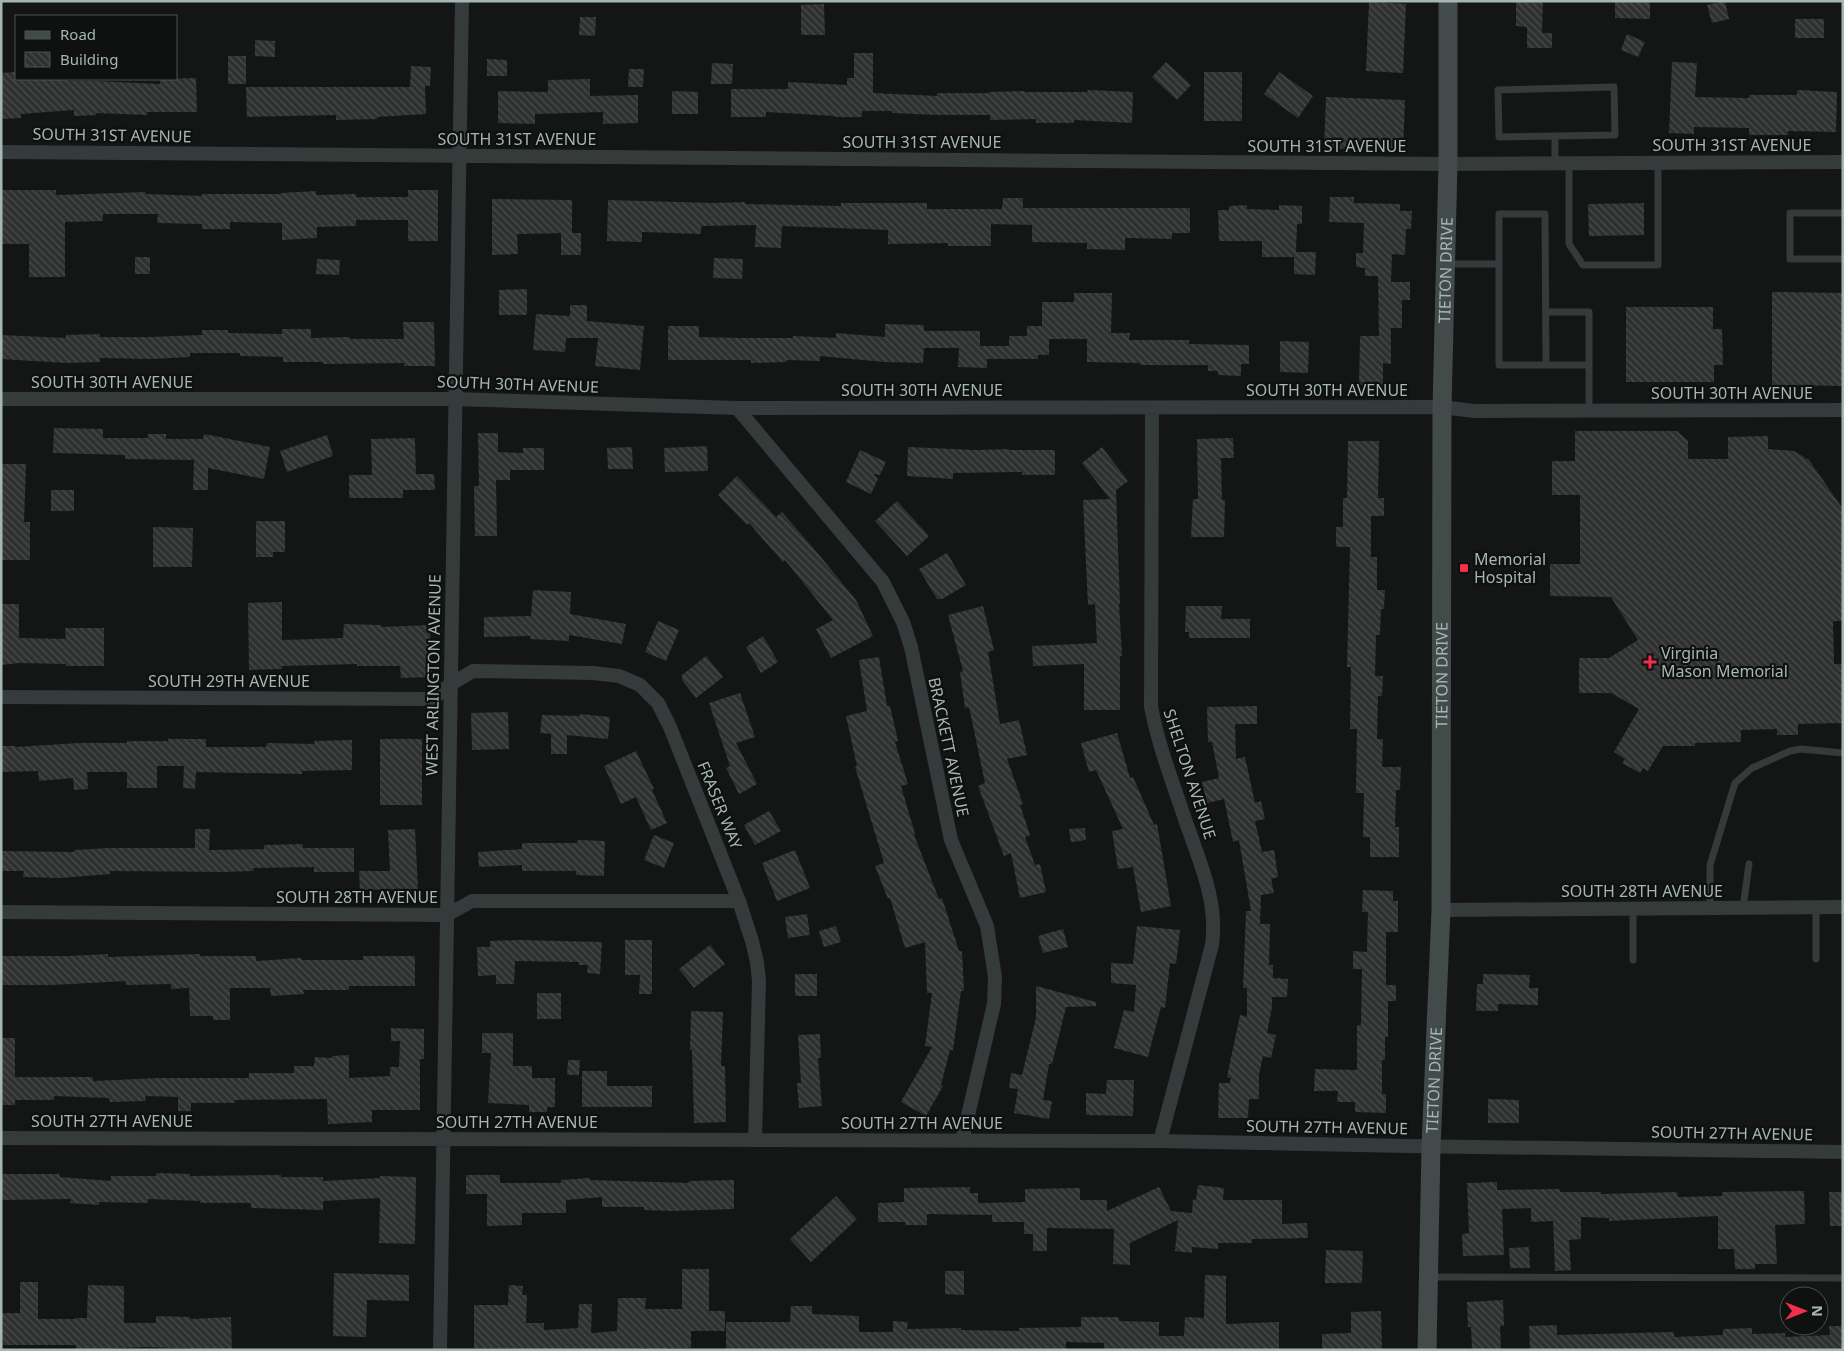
<svg xmlns="http://www.w3.org/2000/svg" width="1844" height="1351" viewBox="0 0 1844 1351" font-family="'Noto Sans',sans-serif">
	<defs>
		<pattern id="building-back-hatch" width="6" height="6" patternUnits="userSpaceOnUse" patternTransform="scale(1.25)"><rect width="6" height="6" fill="#2f3131"/><path d="M-1 5l2 2M0 0l6 6M5-1l2 2" fill="none" stroke="#4a4d4c"/></pattern>
	</defs>
	<rect width="100%" height="100%" fill="#141515"/>
	<!-- building -->
	<path fill="url(#building-back-hatch)" d="M1516,1H1543L1542,33H1552V48H1527V27L1516,26Z
		M1615,1H1650V19L1615,18Z
		M1725,1L1729,19L1712,23L1707,5Z
		M1369,2L1406,4L1403,73L1366,71Z
		M824,4L825,35H801V5Z
		M580,17H596L595,36L579,35Z
		M1795,19H1824V38H1795Z
		M1627,34L1645,42L1638,57L1621,50Z
		M255,40L275,41V57L255,56Z
		M854,53H873V93L937,96V93H989V92L1024,91L1025,92H1087L1088,90L1133,92L1132,123L1074,120V123H1036V119L990,120V115H937L892,113V111H862V117H835V116L766,112V117H731V89H788V82L847,85V78H854Z
		M228,56H246V84H228Z
		M487,59L507,60V76H487Z
		M1166,62L1191,85L1177,100L1152,77Z
		M1672,62L1697,63L1695,97L1749,98V95H1797V90L1837,92L1836,132L1788,131V135H1749V128L1694,127V134L1669,133Z
		M712,63L733,64L732,84H711Z
		M411,66L431,67L430,86H425L426,114L377,117V119L336,120V115L247,117L246,87H410Z
		M629,69H644L643,87H628Z
		M16,72V79H66L67,81H95L160,84V79L196,78L197,112H147V115L96,113V115L74,116V110L21,114V118L1,119V73Z
		M1204,72H1242V121H1204Z
		M1279,72L1313,96L1298,118L1264,94Z
		M590,79V96L638,95V123L603,124V112L535,114V124L498,123V91L548,92V80Z
		M672,91L698,92V114H672Z
		M1326,97L1405,100L1403,151L1324,148Z
		M1,190H56V195L146,192V194L202,196V194H281V193L316,191V195L356,194V197H408V190H438V241H408V220H356V226L317,227V238L282,240V223L230,222V229H202V224L157,223L158,214H103V221L65,222V277H29V244H1Z
		M1330,197H1354V203L1400,204V211H1412L1411,229H1406L1405,255L1392,254L1391,282H1410V300H1402V328H1391V364L1383,363V385H1359L1360,336H1379L1378,276H1365V268L1356,267V253H1363L1364,223L1329,222Z
		M1003,198H1023V208H1190V233H1172V239L1125,238V250L1087,249V243L1032,242V225L991,224V246H948V243L888,244V230L782,226L781,248L755,247L756,225L701,226V234L642,232V242L607,241L608,200L714,203L745,202V204L841,206V203H927V209H1002Z
		M492,199L572,200V233L517,234L518,254L492,255Z
		M1644,203V235L1589,236L1588,204Z
		M1247,205V209L1279,210V205L1302,206V224H1297L1296,252H1316L1315,275L1294,274V257H1262V241H1219L1218,210H1229V206Z
		M561,233H581V255H561Z
		M135,257H150V274H135Z
		M714,258L743,259L742,279L713,278Z
		M317,259L340,260L339,275L316,274Z
		M527,289V315H499V290Z
		M1772,292L1843,293V386L1772,385Z
		M1074,293H1112L1111,333H1130L1129,340H1189V344L1249,345V364H1241V376L1218,375V371H1208V365H1140V363L1087,362V339H1049V355H1038V359H987V368L958,367L959,348H924L923,363L884,362L820,356V361L787,360V362L751,363V360H668V326H699V337L742,338H793V336L836,338V333L885,337V324L924,325V331H980V346H1009V336H1027V326H1042V302H1074Z
		M570,305H587V321L644,326L640,370L595,366L598,338H566L565,352L533,350L536,314L570,316Z
		M1626,307H1713V329H1722L1723,365H1714V382H1626Z
		M403,322H434L435,366H404V363L323,364V362H283V357L240,356V353H190V357L151,359L100,358V362L66,363L1,359V335L66,338V335L100,334V337H148L202,335V330H228V333L282,334V329H311V338L350,337V339H404Z
		M1280,341L1309,342L1308,373L1280,372Z
		M54,428L103,429V438H148V434H166V439H203L204,434L270,447L264,479L208,468V490H193L194,460L125,459V455L53,453Z
		M1575,431H1677L1688,441V459H1728V437L1768,436V449L1794,451L1809,460L1843,509V621H1833L1834,664H1843V723L1798,724V735H1777V729L1741,730V742L1695,743V746H1663L1648,771L1643,768L1640,773L1622,763L1625,759L1614,752L1639,709L1611,693H1579V658H1609L1638,640L1611,597L1550,596V564H1580V495H1552V461H1575Z
		M478,433H498V452L523,453V448H544V470H510V480H496L497,536H475L474,486H479Z
		M327,435L333,456L287,472L280,451Z
		M415,438L416,474H434L435,490H403V498H349V475H372L371,439Z
		M1233,438L1234,458H1221L1222,500H1225L1224,537H1191L1193,499H1198L1197,439Z
		M1348,441H1379L1378,498H1384V516H1371V557H1377V590H1385L1384,609H1381L1380,635H1376L1375,676H1383L1382,696H1378L1377,739H1383L1382,767H1401L1400,790H1396L1395,827H1399V857H1370V837H1363L1364,793H1356L1357,729H1350L1351,667H1347L1350,547H1336V527H1343V498H1347Z
		M707,446L708,471L665,472L664,448Z
		M632,447L633,469H608L607,448Z
		M908,447L976,450L1009,449V450H1055V475H1022V472L953,473V479L907,476Z
		M1102,447L1128,481L1116,490L1120,604H1119L1122,656H1120V710H1084V664L1033,666L1032,646L1097,643L1095,604L1088,605L1083,500L1110,499L1082,463Z
		M860,450L886,462L880,475L873,474L878,479L871,494L846,482Z
		M1,464H26L24,522H30V560H1Z
		M737,476L776,517L782,512L820,556L856,600L873,636L831,658L816,629L833,620L785,560L783,562L749,523L747,525L718,495Z
		M51,490H74V511H51Z
		M897,501L929,536L907,556L875,521Z
		M256,521H285V552H273V557H256Z
		M153,527L193,528L192,567H153Z
		M947,553L966,585L942,599H937L919,569Z
		M533,590L571,592L570,614L626,624L622,644L569,635V641L530,639L531,636L484,637V617L531,616Z
		M282,602V640L343,638L344,624L381,625V627L430,625L432,677L401,678L400,666H357V664L282,666V669L249,670L248,603Z
		M1,604H19V638L66,639L65,628H104V666H66V664L19,663L1,665Z
		M983,606L994,650L988,652L1000,724L1019,720L1027,755L1007,759L1023,804L1020,805L1030,835L1025,837L1035,865L1040,864L1046,892L1020,898L1011,853L1004,856L978,786L985,783L969,707L965,708L960,672L963,671L948,615Z
		M1186,606H1222L1221,619H1250V638H1189V632H1185Z
		M658,621L679,630L666,661L645,652Z
		M763,636L778,662L761,673L746,647Z
		M706,656L723,677L696,698L682,680V675Z
		M879,657L887,706H890L898,741L895,742L908,784L901,786L915,834L914,835L939,899L942,898L959,951H962L964,991H961L953,1050H950L941,1085L943,1086L926,1116L901,1102L932,1047L925,1046L932,993H927L925,942L905,948L890,898L888,899L875,866L884,863L855,767L857,766L846,716L867,711L859,660Z
		M740,693L755,737L736,743L757,784L739,794L726,768L730,766L709,703Z
		M1257,706V724H1235L1236,759L1245,757L1255,803L1261,801L1265,819L1255,821L1262,852L1274,850L1278,877L1271,879L1274,893L1261,895L1260,924H1270L1269,965H1273V978L1288,979L1287,997H1272V1007L1267,1033L1276,1035L1271,1058L1263,1056L1259,1074V1099H1249L1248,1118H1218L1219,1083H1230L1231,1078L1227,1077L1240,1015L1247,1017V988H1243L1244,964L1246,911H1251L1239,840L1233,842L1224,799L1207,803L1202,782L1219,778L1212,742H1208L1207,707Z
		M508,712L509,749L472,750L471,713Z
		M580,714L610,717L608,739L567,735V754H551V734L540,733L542,715L580,716Z
		M1117,733L1130,778L1133,777L1154,825L1157,824L1171,906L1141,912L1133,867L1118,869L1112,831L1123,829L1096,770L1089,772L1081,743Z
		M168,739H206V747H266L267,743L315,744L314,741L352,740V770L302,771V774L196,772L195,789L183,788L184,766H157V788H127V772H87L88,789L74,790L73,778L39,781L38,771L1,772V746H16V747L78,743H127V741H168Z
		M380,739H422V805H380Z
		M636,751L654,789L652,790L667,823L651,830L636,797L621,804L604,766Z
		M769,811L781,831L755,845L744,825Z
		M1085,828L1086,840L1071,842L1069,829Z
		M195,829H210L209,850L264,849V845L303,844V848H354V872H314V867L253,868L254,871L225,872L110,871V874L60,878L23,877L24,871H1V851L74,852V850L109,848H195Z
		M415,829L418,889L360,890L359,871H390L388,830Z
		M654,835L674,843L664,868L644,860Z
		M578,840L605,841L604,876L576,875V871H522V865L479,867L478,852L522,849V843H577Z
		M795,850L810,888L777,901L762,863Z
		M1363,890L1393,891V901H1398V932H1386V985H1396V1001H1388V1037H1385V1060H1382V1094H1386V1113L1355,1112V1102H1337L1338,1091H1314L1315,1069L1357,1070V1025H1361L1362,969H1353V951L1367,952L1368,912H1362Z
		M807,914L810,935L788,938L785,917Z
		M836,926L841,942L824,947L819,931Z
		M1137,926L1180,930L1176,964L1170,963L1165,1008L1161,1007L1148,1057L1114,1048L1124,1010L1134,1012L1136,985L1111,983V963L1133,964Z
		M1063,929L1068,947L1043,953L1038,936Z
		M519,940L602,942L600,974L587,973L588,965H579V962L515,961L514,984H496V975L478,976L477,947H490V941Z
		M625,940H652V994H639L640,975H625Z
		M710,945L725,964L694,988L679,969Z
		M108,954V957L200,954V956H256V961L301,958L302,960H363V956H415V986H349V990H303L304,994L271,996L270,988H230V1020H213V1016H190L189,988L171,989V984L126,985V981L53,985H1V956H69Z
		M795,974H817V996H795Z
		M1483,974L1530,975L1529,988H1538V1005L1498,1004V1011H1476L1477,984H1483Z
		M1036,986L1096,1002V1006L1066,1007L1052,1064H1049L1043,1100L1052,1101L1049,1119L1014,1113L1018,1089L1009,1088L1011,1073L1022,1075L1036,1018Z
		M537,993H561V1019H537Z
		M691,1011L723,1012L721,1066H725L726,1122L694,1123L692,1050H690Z
		M391,1028L424,1029V1059H420V1110H372V1122L328,1124L327,1099L235,1100V1103H191V1111H178V1097L145,1096L146,1101L110,1102L109,1098L54,1096V1100H15V1105H1V1038H15V1077H93V1081L160,1078H249V1073H294V1066H314L315,1057L332,1058V1056L349,1055V1078L390,1076V1067H399L400,1041H391Z
		M482,1033H513V1066H532V1078H555V1107H547V1112H529V1105L488,1103L491,1053H482Z
		M820,1034L821,1058H818L822,1106L799,1108L797,1083H801L798,1035Z
		M568,1060H580L579,1075H567Z
		M582,1071H607V1086H652V1107H582Z
		M1107,1080H1134L1133,1116L1086,1115V1093L1106,1094Z
		M1488,1099L1519,1100V1123H1488Z
		M156,1173L190,1174V1176L281,1175V1177H323V1181L380,1178V1176L416,1177L415,1244L379,1243L380,1198L323,1201V1210L251,1208V1203H200V1201L148,1199V1203L99,1202V1205L70,1203L71,1199L1,1200V1174H59L60,1177L111,1181V1176H156Z
		M466,1175H500V1183H561V1180L590,1178V1180L689,1183V1181L734,1180V1209L672,1211L644,1210V1207H602V1197L566,1200V1213H522V1225L487,1226V1194H466Z
		M1497,1182V1190L1559,1189L1560,1192H1601V1194L1677,1192L1678,1197L1722,1196V1192L1804,1191L1805,1224L1775,1225L1777,1264H1755V1269H1735L1734,1249H1718V1216L1609,1221V1218L1581,1217V1239L1569,1240L1571,1270L1555,1271L1553,1221L1531,1222V1208L1502,1209L1504,1255L1463,1256L1462,1234L1469,1233L1467,1183Z
		M1198,1185L1224,1188L1223,1200H1282V1224L1307,1223L1308,1238L1252,1239V1243H1218V1249L1192,1247V1253L1175,1251L1178,1220L1130,1243V1265L1113,1264L1114,1229L1047,1228V1251H1033V1234H1024V1222H992V1215L927,1214V1225H905V1222H878V1203L904,1202V1188L970,1187V1193H978V1203L1025,1202V1189L1080,1188V1200H1107V1211L1159,1187L1171,1211L1192,1213L1193,1199L1196,1200Z
		M1829,1192H1843V1226H1830Z
		M836,1196L857,1219L811,1262L790,1239Z
		M1529,1247L1530,1268H1510L1509,1248Z
		M1326,1250L1363,1251L1362,1283H1325Z
		M682,1269H709V1311H725V1331H691V1348H667V1350H647V1348L628,1350L474,1348V1305H508L509,1285L523,1286L522,1295H527L526,1323H544V1330L578,1328L579,1304H592L591,1333L617,1331L618,1298H646L645,1309H682Z
		M945,1271H964V1295L945,1294Z
		M334,1273L409,1275V1301L367,1300L366,1337L333,1336Z
		M1205,1275L1226,1276V1324L1279,1322V1350H1104V1343L1066,1342V1350H726V1322H790L791,1306H812V1314L859,1316V1332H893V1321L908,1322L907,1329L961,1328V1330L1019,1331V1328L1081,1327V1317H1119V1321L1159,1322V1336H1184L1185,1317L1204,1318Z
		M20,1282H38V1319H75V1318H87L88,1285L124,1286V1323H156V1316L190,1317V1319L231,1317L232,1350L146,1347L76,1350V1345H1V1313H20Z
		M1503,1300L1504,1326H1500L1501,1350H1472L1471,1327H1468L1467,1302Z
		M1381,1311L1382,1350H1322V1334L1351,1333V1312Z
		M1557,1325V1335L1674,1332V1337L1723,1335V1329L1752,1328V1334L1785,1333V1337L1830,1335L1829,1326H1843V1350H1530L1529,1326Z"/>
	<g fill="none" stroke-linecap="round" stroke-linejoin="round">
		<!-- service -->
		<path stroke="#353a3a" stroke-width="7" d="M1555,136L1615,135L1614,87L1498,90L1499,137L1555,136V163
			M1569,163V244L1583,265H1658V163
			M1843,213H1790V259H1843
			M1446,264H1499
			M1546,312H1589V411
			M1546,365L1545,214H1499V365H1589
			M1816,907V959
			M1710,908V865L1735,783L1752,768L1790,751L1801,749L1843,753
			M1743,908L1749,864
			M1633,909V960
			M1430,1277L1843,1278"/>
		<!-- minor -->
		<path stroke="#353a3a" stroke-width="14" d="M1,152L1448,164L1843,162
			M1,399H455L737,408L1442,407L1474,411L1843,410
			M737,408L883,582L903,622L911,647L951,840L987,926L995,977L994,1004L962,1141
			M1152,408L1151,707C1159,748 1174,786 1187,825C1201,865 1218,903 1212,945L1160,1141
			M1,697L432,699L451,684L473,671L593,673L619,676L640,685L658,703L670,727L739,901L752,941L757,962L759,981L755,1140
			M1441,910L1843,907
			M1,912L447,915L472,901H739
			M1,1138L1160,1141L1407,1146L1843,1152
			M440,1350L462,1"/>
		<!-- secondary -->
		<path stroke="#434a4a" stroke-width="19" id="s1" d="M1427,1350L1431,1147L1441,910L1442,407L1448,164V1"/>
	</g>
	<!-- markers -->
	<g fill="#f22f4d" stroke="#0f1010" stroke-width="2">
		<rect x="1459" y="563" width="10" height="10" rx="2.5"/>
		<path d="M1647.5 654.5h5v5h5v5h-5v5h-5v-5h-5v-5h5z"/>
	</g>
	<g text-anchor="middle" stroke-width="4.5" stroke-linejoin="round" paint-order="stroke">
		<!-- street labels -->
		<g font-size="16" fill="#a5b6b4" stroke="#0f1010">
			<text transform="translate(112 135) rotate(1)" y="6">SOUTH 31ST AVENUE</text>
			<text x="517" y="145">SOUTH 31ST AVENUE</text>
			<text x="922" y="148">SOUTH 31ST AVENUE</text>
			<text x="1732" y="151">SOUTH 31ST AVENUE</text>
			<text x="1327" y="152">SOUTH 31ST AVENUE</text>
			<text dy="6" stroke="none"><textPath href="#s1" startOffset="1080">TIETON DRIVE</textPath></text>
			<text x="112" y="388">SOUTH 30TH AVENUE</text>
			<text transform="translate(518 384) rotate(2)" y="6">SOUTH 30TH AVENUE</text>
			<text x="922" y="396">SOUTH 30TH AVENUE</text>
			<text x="1327" y="396">SOUTH 30TH AVENUE</text>
			<text x="1732" y="399">SOUTH 30TH AVENUE</text>
			<text transform="translate(433 675) rotate(-89)" y="6">WEST ARLINGTON AVENUE</text>
			<text dy="6" stroke="none"><textPath href="#s1" startOffset="675">TIETON DRIVE</textPath></text>
			<text x="229" y="687">SOUTH 29TH AVENUE</text>
			<text transform="translate(949 747) rotate(78)" y="6">BRACKETT AVENUE</text>
			<text transform="translate(1190 774) rotate(72)" y="6">SHELTON AVENUE</text>
			<text transform="translate(720 805) rotate(68)" y="6">FRASER WAY</text>
			<text x="1642" y="897">SOUTH 28TH AVENUE</text>
			<text x="357" y="903">SOUTH 28TH AVENUE</text>
			<text dy="6" stroke="none"><textPath href="#s1" startOffset="270">TIETON DRIVE</textPath></text>
			<text x="112" y="1127">SOUTH 27TH AVENUE</text>
			<text x="517" y="1128">SOUTH 27TH AVENUE</text>
			<text x="922" y="1129">SOUTH 27TH AVENUE</text>
			<text transform="translate(1327 1127) rotate(1)" y="6">SOUTH 27TH AVENUE</text>
			<text transform="translate(1732 1133) rotate(1)" y="6">SOUTH 27TH AVENUE</text>
		</g>
		<!-- poi labels -->
		<g font-size="16" fill="#a5b6b4" stroke="#0f1010" text-anchor="start">
			<text x="1474" y="565">Memorial<tspan x="1474" dy="18">Hospital</tspan></text>
			<text x="1661" y="659">Virginia<tspan x="1661" dy="18">Mason Memorial</tspan></text>
		</g>
	</g>
	<!-- border -->
	<rect width="1844" height="1351" fill="none" stroke="#a5b6b4" stroke-width="5"/>
	<!-- legend -->
	<rect x="15" y="15" width="162" height="65" fill="#0f1010" stroke="#4b5252"/>
	<rect x="25" y="31" width="25" height="8" fill="#434a4a" stroke="#4b5252"/>
	<text x="60" y="40" font-size="15" fill="#a5b6b4">Road</text>
	<rect x="25" y="52" width="25" height="15" fill="url(#building-back-hatch)" stroke="#4b5252"/>
	<text x="60" y="65" font-size="15" fill="#a5b6b4">Building</text>
	<!-- north arrow -->
	<g transform="translate(1804 1311) rotate(90)"><circle r="24" fill="#0f1010" stroke="#4b5252"/>
	<path d="M0-4L9 19L0 12L-9 19Z" fill="#f22f4d"/>
	<text y="-8" font-size="14" font-weight="bold" text-anchor="middle" fill="#a5b6b4">N</text>
	</g>
</svg>
